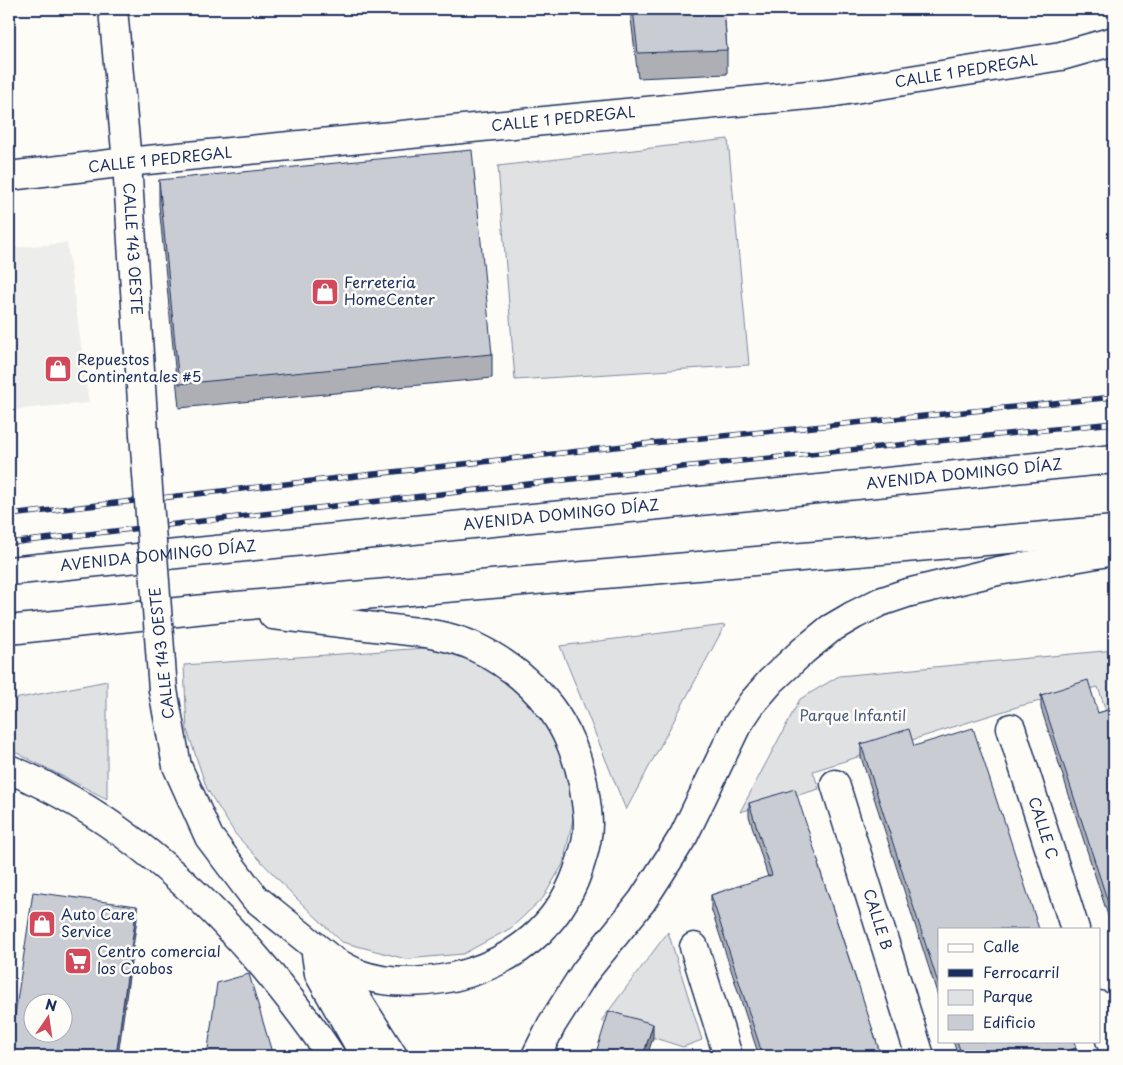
<svg xmlns="http://www.w3.org/2000/svg" width="1123" height="1065" viewBox="0 0 1123 1065" font-family="'Playpen Sans',sans-serif">
	<rect width="100%" height="100%" fill="#fdfcf7"/>
	<filter id="ink" filterUnits="userSpaceOnUse"><feTurbulence type="fractalNoise" baseFrequency=".02" numOctaves="2"/><feDisplacementMap in="SourceGraphic" scale="10" xChannelSelector="R" yChannelSelector="G"/><feConvolveMatrix kernelMatrix="1 2 1 2 8 2 1 2 1" color-interpolation-filters="sRGB"/></filter>
	<g filter="url(#ink)">
		<!-- built -->
		<path fill="#edeeec" d="M67,243L89,403L9,410V248Z"/>
		<!-- green -->
		<path fill="#e0e1e3" stroke="#7e88a0" d="M728,139L749,365L515,380L498,166Z
			M725,625L626,810L560,646Z
			M454,646L532,696L565,757L575,810L563,864L543,898L511,928L463,954L406,959L342,942L295,897L236,835L207,789L187,730L184,665Z
			M1114,650V715L1108,717L1098,687L1020,706L813,771L819,789L740,812L800,699L839,676Z
			M107,681V799L9,749V700Z
			M668,932L702,1040L683,1047L601,1021Z"/>
		<g fill="none" stroke-linecap="round" stroke-linejoin="round">
			<!-- street casing -->
			<g stroke="#1b2f5e" stroke-width="31">
				<g id="street">
					<path id="s1" d="M113,9L127,162L829,93L1061,56L1114,41"/>
					<path id="s2" d="M1011,728L1075,929"/>
					<path id="s3" d="M835,784L920,1056"/>
					<path d="M694,947L728,1056"/>
					<path d="M1099,1005L1114,1052"/>
				</g>
			</g>
			<!-- secondary casing -->
			<g stroke="#1b2f5e" stroke-width="31">
				<g id="secondary">
					<path id="s4" d="M9,176L127,162L144,434"/>
					<path d="M163,690L177,766L209,837L255,898L332,960L393,1056"/>
					<path d="M315,947L319,974L365,1056"/>
				</g>
			</g>
			<!-- primary casing -->
			<g stroke="#1b2f5e" stroke-width="31">
				<g id="primary">
					<path id="s5" d="M9,571L1114,459"/>
					<path d="M273,615L426,633C442,636 458,639 473,646C503,660 530,681 550,707C566,728 578,757 583,783C585,796 588,810 588,824C588,837 585,849 581,861C565,918 523,956 468,973C436,983 391,986 359,974C350,970 341,965 332,960"/>
					<path d="M9,630L214,608L1114,530"/>
					<path d="M9,769C110,811 194,884 265,968C288,996 311,1025 331,1056"/>
					<path d="M536,1056L552,1024L585,972L642,901L671,856L684,835L736,727L752,703L771,681L803,651L830,629L854,615L880,602L907,593L998,571L1114,551"/>
				</g>
			</g>
			<!-- street -->
			<use href="#street" stroke="#fdfcf7" stroke-width="28"/>
			<!-- secondary -->
			<use href="#secondary" stroke="#fdfcf7" stroke-width="28"/>
			<!-- primary -->
			<use href="#primary" stroke="#fdfcf7" stroke-width="28"/>
			<!-- rail casing -->
			<g stroke="#1b2f5e" stroke-width="5.5">
				<path id="rail" d="M9,515L642,444L1114,397
					M9,543L643,471L1114,423"/>
			</g>
			<!-- rail -->
			<use href="#rail" stroke="#fdfcf7" stroke-width="4" stroke-dasharray="11" stroke-linecap="butt"/>
			<!-- secondary-bridge casing -->
			<g stroke="#1b2f5e" stroke-width="31" stroke-linecap="butt">
				<path id="secondary-bridge" d="M144,434L163,690"/>
			</g>
			<!-- secondary-bridge -->
			<use href="#secondary-bridge" stroke="#fdfcf7" stroke-width="28"/>
		</g>
		<!-- wall -->
		<path fill="#adafb5" stroke="#1b2f5e" d="M630,9H724L727,50V74L638,78Z
			M159,180L492,354V378L179,408L159,205Z
			M1041,695L1098,713L1114,708V934L1041,708Z
			M861,744L939,929V999L861,757Z
			M749,803L819,867L881,1056H759L711,908V895L768,877L749,816Z
			M953,1041H1074L1076,1056H958Z"/>
		<!-- shaded-wall -->
		<path fill="#8d8f94" stroke="#1b2f5e" d="M137,906V919L118,1056H116Z
			M653,1024V1038L647,1056H643Z
			M1076,1048V1056H1051Z"/>
		<!-- building -->
		<path fill="#c9ccd3" stroke="#1b2f5e" fill-rule="evenodd" d="M633,9H724L727,50L638,53Z
			M472,150L492,354L179,384L159,180Z
			M1088,680L1098,713L1114,708V921L1041,695Z
			M973,728L1001,814H1002L1039,929H939V986L861,744L909,729L914,746Z
			M795,789L819,864H818L857,983H858L881,1056H763L711,895L772,875L749,803Z
			M33,892L137,906L116,1056H9ZM32,1002H62V1032H32Z
			M249,974L273,1056H207L217,983Z
			M609,1011L653,1024L643,1056H595Z
			M957,1041H1074L1076,1048L1051,1056H962Z"/>
	</g>
	<!-- icons -->
	<defs>
		<g id="shop-square" transform="scale(1.4375)"><rect x="-9" y="-9" width="18" height="18" rx="4" fill="#d1495b" stroke="#fdfcf7"/><path d="M-5-2.5h2.3a2.7 3.5 0 0 1 5.4 0H5L5.5 6h-11ZM-1.5-2.5h3a1.5 2.3 0 0 0-3 0Z" fill="#fff"/></g>
		<g id="supermarket-square" transform="scale(1.4375)"><rect x="-9" y="-9" width="18" height="18" rx="4" fill="#d1495b" stroke="#fdfcf7"/><path d="M-6-5.5h2.5l.6 2H6L4.5 2H-2.5L-4.4-4H-6ZM-1.5 3.2a1.3 1.3 0 1 0 .1 0ZM3 3.2a1.3 1.3 0 1 0 .1 0Z" fill="#fff"/></g>
	</defs>
	<g fill-rule="evenodd">
		<use href="#shop-square" x="325" y="292"/>
		<use href="#shop-square" x="58" y="369"/>
		<use href="#shop-square" x="42" y="924"/>
		<use href="#supermarket-square" x="78" y="961"/>
	</g>
	<g text-anchor="middle" stroke-width="5" stroke-linejoin="round" paint-order="stroke">
		<!-- street labels -->
		<g font-size="15" fill="#1b2f5e" stroke="#fdfcf7">
			<text dy="5" stroke="none"><textPath href="#s1" startOffset="998">CALLE 1 PEDREGAL</textPath></text>
			<text dy="5" stroke="none"><textPath href="#s1" startOffset="592">CALLE 1 PEDREGAL</textPath></text>
			<text transform="translate(160 160) rotate(-6)" y="5">CALLE 1 PEDREGAL</text>
			<text dy="5" stroke="none"><textPath href="#s4" startOffset="206">CALLE 143 OESTE</textPath></text>
			<text dy="5" stroke="none"><textPath href="#s5" startOffset="960">AVENIDA DOMINGO DÍAZ</textPath></text>
			<text dy="5" stroke="none"><textPath href="#s5" startOffset="555">AVENIDA DOMINGO DÍAZ</textPath></text>
			<text dy="5" stroke="none"><textPath href="#s5" startOffset="150">AVENIDA DOMINGO DÍAZ</textPath></text>
			<text transform="translate(162 653) rotate(-96)" y="5">CALLE 143 OESTE</text>
			<text dy="5" stroke="none"><textPath href="#s2" startOffset="105">CALLE C</textPath></text>
			<text dy="5" stroke="none"><textPath href="#s3" startOffset="142">CALLE B</textPath></text>
		</g>
		<!-- poi labels -->
		<g font-size="15" fill="#1b2f5e" stroke="#fdfcf7" text-anchor="start">
			<text x="344" y="288">Ferreteria<tspan x="344" dy="17">HomeCenter</tspan></text>
			<text x="77" y="365">Repuestos<tspan x="77" dy="17">Continentales #5</tspan></text>
			<text x="61" y="920">Auto Care<tspan x="61" dy="17">Service</tspan></text>
			<text x="97" y="957">Centro comercial<tspan x="97" dy="17">los Caobos</tspan></text>
		</g>
		<!-- park labels -->
		<g font-size="15" fill="#4c5c7f" stroke="#fdfcf7">
			<text x="853" y="721">Parque Infantil</text>
		</g>
	</g>
	<!-- margin -->
	<rect width="1123" height="1065" fill="none" stroke="#fdfcf7" stroke-width="30"/>
	<rect x="15" y="15" width="1093" height="1035" fill="none" stroke="#1b2f5e" stroke-width="2" filter="url(#ink)"/>
	<!-- legend -->
	<rect x="938" y="928" width="162" height="115" fill="#fdfcf7" stroke="#a3aaba"/>
	<rect x="948" y="944" width="25" height="8" fill="#fdfcf7" stroke="#a3aaba"/>
	<text x="983" y="952" font-size="15" fill="#1b2f5e">Calle</text>
	<rect x="948" y="969" width="25" height="8" fill="#1b2f5e" stroke="#a3aaba"/>
	<text x="983" y="978" font-size="15" fill="#1b2f5e">Ferrocarril</text>
	<rect x="948" y="990" width="25" height="15" fill="#e0e1e3" stroke="#a3aaba"/>
	<text x="983" y="1002" font-size="15" fill="#1b2f5e">Parque</text>
	<rect x="948" y="1015" width="25" height="15" fill="#c9ccd3" stroke="#a3aaba"/>
	<text x="983" y="1028" font-size="15" fill="#1b2f5e">Edificio</text>
	<!-- north arrow -->
	<g transform="translate(48 1018) rotate(13)"><circle r="24" fill="#fdfcf7" stroke="#a3aaba"/>
	<path d="M0-4L9 19L0 12L-9 19Z" fill="#d1495b"/>
	<text y="-8" font-size="14" font-weight="bold" text-anchor="middle" fill="#1b2f5e">N</text>
	</g>
</svg>
